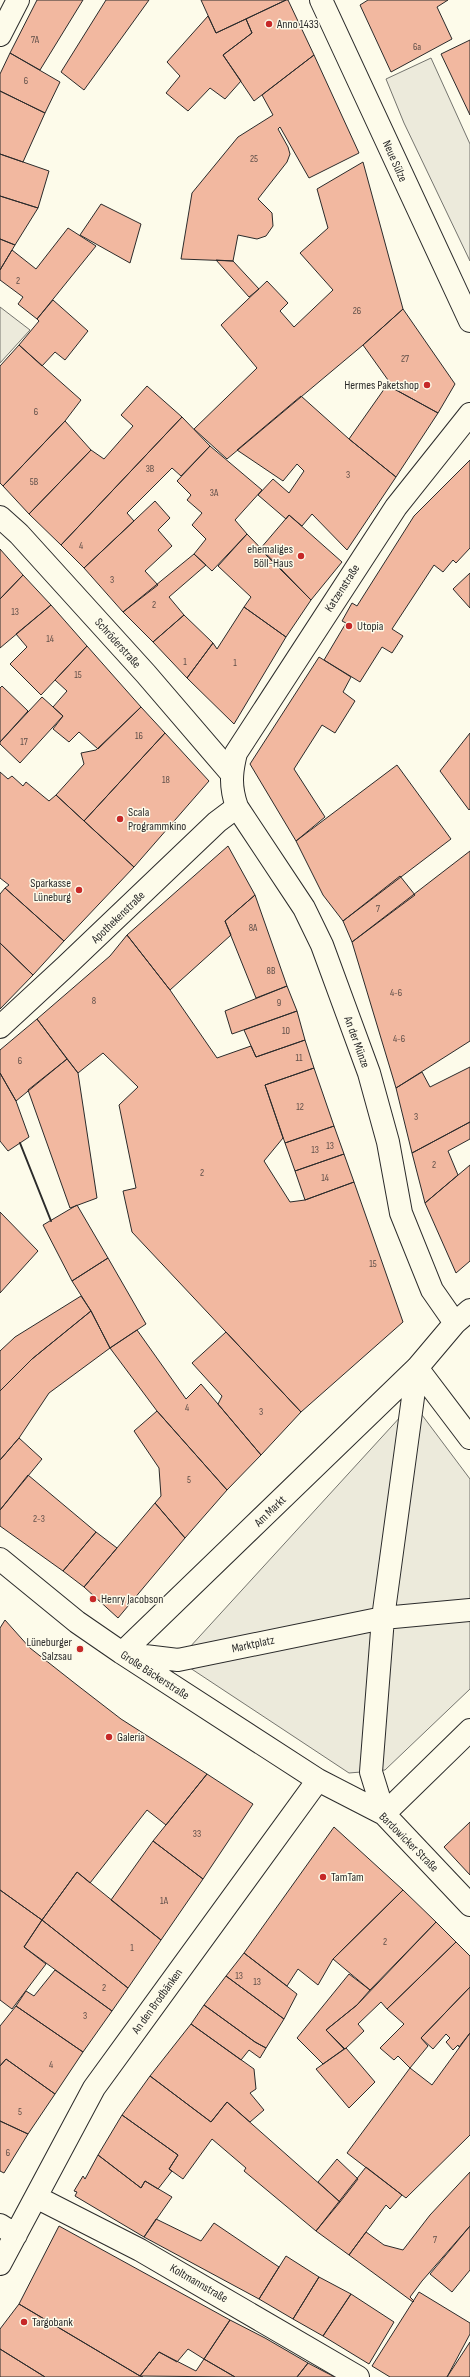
<svg xmlns="http://www.w3.org/2000/svg" width="470" height="2377" viewBox="0 0 470 2377" font-family="'Sofia Sans Condensed',sans-serif">
	<rect width="100%" height="100%" fill="#fdfbea"/>
	<!-- parking -->
	<path fill="#eceadb" stroke="#74746e" d="M431,58L470,144V261L404,123L386,79Z
		M0,307L30,330L0,363Z
		M413,1403L470,1479V1689L385,1770L349,1773L178,1660Z"/>
	<!-- building -->
	<path fill="#f2b8a0" stroke="#2b2b2b" d="M37,0H83L40,70L10,53Z
		M106,0H149L84,90L61,72Z
		M201,0H286L216,33Z
		M286,0H288L314,55L254,101L223,55L252,33L246,19Z
		M368,0H448L437,7L452,39L391,72L360,5Z
		M208,16L216,33L246,19L252,33L223,55L241,81L225,99L210,88L188,111L166,93L180,76L167,62Z
		M470,40V115L441,54Z
		M10,53L60,82L45,113L0,91V74Z
		M314,55L359,153L309,178L280,127L278,129L288,147L290,154L287,162L258,199L272,213L273,226L266,236L257,239L238,235L233,261L181,259L192,193L238,137L273,115L262,95Z
		M0,91L45,113L23,162L0,154Z
		M0,154L49,171L38,208L0,196Z
		M363,162L403,309L363,345L227,459L194,429L257,368L221,325L267,281L288,303L280,311L294,327L333,290L300,253L328,228L317,189Z
		M0,196L38,208L15,245L0,239Z
		M101,204L141,224L130,263L80,235Z
		M68,228L96,246L37,319L18,304L23,297L0,280V270L12,250L36,269Z
		M0,239L15,245L0,270Z
		M216,260L233,261L259,289L249,297Z
		M53,300L88,331L65,360L55,352L42,366L19,345L39,321L37,319Z
		M403,309L455,384L438,413L387,385L388,380L363,345Z
		M19,345L81,400L65,421L3,486L0,483V366Z
		M387,385L438,413L396,477L349,439Z
		M147,386L182,417L61,545L29,514L91,450L104,459L133,426L121,415Z
		M301,396L349,439L396,477L347,550L312,514L302,526L289,515L286,519L258,495L273,479L289,493L304,471L297,464L283,481L237,450Z
		M182,417L210,446L181,476L172,468L127,513L134,521L84,568L61,545Z
		M65,421L91,450L29,514L3,486Z
		M210,446L262,490L235,520L247,534L212,571L194,554L206,539L192,525L202,513L187,500L191,495L177,481Z
		M470,460V548L456,563L453,560L443,572L434,565L392,629L403,636L392,653L382,647L360,682L324,660L346,623L342,621L352,603L357,606L414,516Z
		M155,501L170,518L158,530L172,546L145,571L158,585L123,612L84,568Z
		M289,515L342,562L311,600L260,549Z
		M247,534L311,600L286,637L244,607L251,597L218,566Z
		M0,549L23,575L0,599Z
		M194,554L206,565L169,597L184,615L153,642L123,612Z
		M470,573V608L453,589Z
		M23,575L51,605L0,648V599Z
		M51,605L87,646L41,695L10,664L27,647L16,634Z
		M244,607L286,637L234,724L187,678L213,643L217,649Z
		M184,615L213,643L187,678L153,642Z
		M87,646L141,707L98,749L79,732L69,742L53,729L63,716L53,707L67,691L55,680Z
		M319,657L351,677L343,692L355,701L335,733L322,725L294,769L325,817L296,841L250,764Z
		M2,686L28,711L0,742V688Z
		M42,697L63,716L20,763L0,744V742Z
		M141,707L165,733L84,821L56,795L84,764L81,753L96,750Z
		M165,733L209,781L134,867L84,821Z
		M470,733V809L469,810L440,771Z
		M397,765L451,839L343,921L323,895L296,841Z
		M0,772L8,779L12,776L23,786L26,782L49,801L56,795L134,867L64,941L5,888L9,885L0,878Z
		M228,846L255,895L225,921L231,935L170,990L127,935Z
		M470,851V1041L396,1088L352,942Z
		M400,876L415,895L352,942L343,921Z
		M5,888L64,941L33,975L0,943V894Z
		M255,895L287,986L256,998L225,921Z
		M127,935L170,990L217,1058L251,1046L256,1057L305,1040L314,1068L265,1085L283,1138L264,1161L290,1202L305,1200L354,1182L403,1322L301,1412L132,1232L123,1191L136,1188L119,1105L138,1087L103,1053L78,1073L37,1019L110,956Z
		M0,943L33,975L0,1009Z
		M287,986L297,1011L232,1034L225,1011Z
		M297,1011L305,1040L256,1057L244,1030Z
		M37,1019L67,1059L16,1101L0,1073V1050Z
		M67,1059L78,1073L97,1198L70,1208L28,1090Z
		M470,1067V1122L412,1153L396,1088L422,1072L430,1087Z
		M314,1068L334,1126L285,1143L265,1085Z
		M0,1073L16,1101L29,1137L8,1151L0,1141Z
		M470,1122V1139L448,1151L458,1175L425,1203L412,1153Z
		M334,1126L344,1154L295,1171L285,1143Z
		M344,1154L354,1182L305,1200L295,1171Z
		M470,1165V1261L456,1273L425,1203Z
		M77,1205L108,1258L72,1281L43,1225Z
		M0,1212L38,1251L0,1293Z
		M108,1258L146,1324L110,1348L91,1311L72,1281Z
		M81,1296L91,1311L32,1359L0,1391V1351L15,1337Z
		M91,1311L110,1348L49,1393L19,1438L0,1460V1391L32,1359Z
		M137,1330L186,1399L201,1384L261,1455L227,1490L157,1411L110,1348Z
		M226,1332L301,1412L261,1455L218,1404L222,1396L192,1363Z
		M157,1411L227,1490L185,1538L155,1503L161,1496L159,1468L134,1431Z
		M19,1438L42,1459L0,1510V1460Z
		M28,1475L96,1532L63,1571L0,1526V1510Z
		M155,1503L185,1538L118,1618L84,1587Z
		M96,1532L117,1548L84,1587L63,1571Z
		M5,1620L30,1648L77,1685L121,1719L207,1774L166,1825L147,1810L90,1883L77,1872L42,1920L0,1890V1628Z
		M207,1774L253,1804L203,1879L153,1841Z
		M470,1822V1875L444,1847Z
		M334,1827L403,1890L333,1959L318,1985L298,1969L287,1986L244,1953Z
		M153,1841L203,1879L161,1940L111,1900Z
		M77,1872L161,1940L128,1988L42,1920Z
		M0,1890L42,1920L24,1947L46,1964L12,2009L0,2000Z
		M403,1890L436,1922L370,1990L333,1959Z
		M42,1920L128,1988L112,2011L24,1947Z
		M436,1922L456,1942L387,2009L381,2002L358,2024L364,2031L345,2049L326,2030L357,2005Z
		M456,1942L470,1956V1987L421,2038L428,2046L410,2068L398,2056L394,2060L380,2048L404,2024L387,2009Z
		M244,1953L297,1994L284,2019L226,1976Z
		M55,1970L112,2011L83,2052L16,2006L26,1991L34,1996Z
		M349,1974L370,1990L357,2005L326,2030L344,2049L323,2064L297,2038Z
		M226,1976L284,2019L266,2048L255,2042L204,2005Z
		M470,1987V2033L459,2047L458,2045L453,2050L446,2042L450,2038L446,2034L433,2049L421,2038Z
		M204,2005L255,2042L266,2048L260,2058L249,2050L241,2060L191,2024Z
		M16,2006L83,2052L55,2094L6,2059L0,2066V2026Z
		M191,2024L254,2069L256,2089L250,2093L264,2110L250,2122L227,2102L211,2122L150,2076Z
		M470,2033V2135L406,2198L347,2153L410,2068L432,2085Z
		M346,2048L375,2082L349,2108L316,2069Z
		M6,2059L55,2094L28,2134L0,2121V2066Z
		M150,2076L211,2122L227,2102L340,2202L316,2231L244,2171L246,2168L212,2139L183,2179L169,2169L178,2155L122,2115Z
		M122,2115L178,2155L169,2169L172,2171L158,2189L145,2181L141,2188L98,2155Z
		M0,2121L28,2134L4,2173L0,2171Z
		M98,2155L141,2188L145,2181L172,2197L144,2237L75,2196L77,2192L74,2191L83,2176L85,2179Z
		M337,2159L358,2179L340,2202L318,2182Z
		M366,2167L402,2195L390,2209L386,2205L349,2255L316,2231Z
		M470,2172V2226L422,2281L410,2297L414,2301L413,2302L349,2255L366,2232L384,2245L403,2250L430,2215Z
		M156,2219L201,2241L214,2223L279,2267L259,2299L144,2237Z
		M59,2226L230,2320L204,2359L188,2349L177,2362L159,2352L140,2376L19,2304Z
		M470,2226V2270L452,2292L430,2274Z
		M286,2256L319,2277L293,2319L259,2299Z
		M319,2277L351,2294L323,2336L293,2319Z
		M419,2292L470,2323V2334L447,2377H390L372,2366Z
		M351,2294L394,2322L369,2364L323,2336Z
		M19,2304L140,2376L143,2377H45L0,2349V2329Z
		M230,2320L265,2338L308,2363L297,2377H235L204,2359Z
		M470,2342V2377H447Z
		M0,2349L45,2377H0Z
		M159,2352L196,2371L204,2359L235,2377L140,2376Z
		M308,2363L325,2372L335,2377H297Z"/>
	<g fill="none" stroke-linecap="round" stroke-linejoin="round">
		<!-- street casing -->
		<g stroke="#2b2b2b" stroke-width="24">
			<path id="street" d="M321,0L470,321
				M0,35L18,0
				M0,517L19,534L146,674L231,773
				M0,1027L66,966L217,822L237,807
				M455,1323L432,1290L401,1213L388,1142L369,1073L322,945L304,908L237,807C230,787 231,773 236,753L396,507L470,414
				M417,1368L470,1438
				M0,1559L77,1622L122,1653L318,1780L384,1814L470,1905
				M122,1653L417,1368L455,1323L470,1310
				M128,1654L178,1660L383,1618L470,1610
				M384,1814L371,1772L383,1618L417,1368
				M384,1814L470,1730
				M36,2197L140,2250L358,2377
				M0,2225L16,2235
				M0,2264L94,2088L318,1780"/>
		</g>
		<!-- street -->
		<use href="#street" stroke="#fdfbea" stroke-width="22"/>
		<!-- wall -->
		<path stroke="#2b2b2b" stroke-width="2" d="M20,1143L51,1221"/>
	</g>
	<!-- markers -->
	<g fill="#c62828" stroke="#fdfbea" stroke-width="1.5">
		<circle cx="269" cy="24" r="4"/>
		<circle cx="427" cy="385" r="4"/>
		<circle cx="301" cy="556" r="4"/>
		<circle cx="349" cy="626" r="4"/>
		<circle cx="120" cy="819" r="4"/>
		<circle cx="79" cy="890" r="4"/>
		<circle cx="93" cy="1599" r="4"/>
		<circle cx="80" cy="1649" r="4"/>
		<circle cx="109" cy="1737" r="4"/>
		<circle cx="323" cy="1877" r="4"/>
		<circle cx="24" cy="2322" r="4"/>
	</g>
	<g text-anchor="middle" stroke-width="3" stroke-linejoin="round" paint-order="stroke">
		<!-- number labels -->
		<g font-size="10" fill="#5d4e48">
			<text x="35" y="43">7A</text>
			<text x="417" y="50">6a</text>
			<text x="26" y="84">6</text>
			<text x="254" y="162">25</text>
			<text x="18" y="284">2</text>
			<text x="357" y="314">26</text>
			<text x="405" y="362">27</text>
			<text x="36" y="415">6</text>
			<text x="150" y="472">3B</text>
			<text x="348" y="478">3</text>
			<text x="34" y="485">5B</text>
			<text x="214" y="496">3A</text>
			<text x="81" y="549">4</text>
			<text x="112" y="583">3</text>
			<text x="154" y="608">2</text>
			<text x="15" y="615">13</text>
			<text x="50" y="642">14</text>
			<text x="185" y="665">1</text>
			<text x="235" y="666">1</text>
			<text x="78" y="678">15</text>
			<text x="139" y="739">16</text>
			<text x="24" y="745">17</text>
			<text x="166" y="783">18</text>
			<text x="378" y="912">7</text>
			<text x="253" y="931">8A</text>
			<text x="271" y="974">8B</text>
			<text x="396" y="996">4-6</text>
			<text x="94" y="1004">8</text>
			<text x="279" y="1006">9</text>
			<text x="286" y="1034">10</text>
			<text x="399" y="1042">4-6</text>
			<text x="299" y="1061">11</text>
			<text x="20" y="1064">6</text>
			<text x="300" y="1110">12</text>
			<text x="416" y="1120">3</text>
			<text x="330" y="1149">13</text>
			<text x="315" y="1153">13</text>
			<text x="434" y="1168">2</text>
			<text x="202" y="1176">2</text>
			<text x="325" y="1181">14</text>
			<text x="373" y="1267">15</text>
			<text x="187" y="1411">4</text>
			<text x="261" y="1415">3</text>
			<text x="189" y="1483">5</text>
			<text x="39" y="1522">2-3</text>
			<text x="197" y="1837">33</text>
			<text x="164" y="1904">1A</text>
			<text x="385" y="1945">2</text>
			<text x="132" y="1951">1</text>
			<text x="239" y="1979">13</text>
			<text x="257" y="1985">13</text>
			<text x="104" y="1991">2</text>
			<text x="85" y="2019">3</text>
			<text x="51" y="2068">4</text>
			<text x="20" y="2115">5</text>
			<text x="8" y="2156">6</text>
			<text x="435" y="2243">7</text>
		</g>
		<!-- poi labels -->
		<g font-size="12" fill="#2b2b2b" stroke="#fdfbea" text-anchor="start">
			<text x="277" y="28">Anno 1433</text>
			<text x="419" y="389" text-anchor="end">Hermes Paketshop</text>
			<text x="293" y="553" text-anchor="end">ehemaliges<tspan x="293" dy="14">Böll-Haus</tspan></text>
			<text x="357" y="630">Utopia</text>
			<text x="128" y="816">Scala<tspan x="128" dy="14">Programmkino</tspan></text>
			<text x="71" y="887" text-anchor="end">Sparkasse<tspan x="71" dy="14">Lüneburg</tspan></text>
			<text x="101" y="1603">Henry Jacobson</text>
			<text x="72" y="1646" text-anchor="end">Lüneburger<tspan x="72" dy="14">Salzsau</tspan></text>
			<text x="117" y="1741">Galeria</text>
			<text x="331" y="1881">TamTam</text>
			<text x="32" y="2326">Targobank</text>
		</g>
		<!-- street labels -->
		<g font-size="12" fill="#2b2b2b" stroke="#fdfbea">
			<text transform="translate(395 161) rotate(66)" y="4">Neue Sülze</text>
			<text transform="translate(342 588) rotate(-57)" y="4">Katzenstraße</text>
			<text transform="translate(118 643) rotate(48)" y="4">Schröderstraße</text>
			<text transform="translate(118 917) rotate(-44)" y="4">Apothekenstraße</text>
			<text transform="translate(357 1042) rotate(70)" y="4">An der Münze</text>
			<text transform="translate(270 1511) rotate(-44)" y="4">Am Markt</text>
			<text transform="translate(253 1644) rotate(-12)" y="4">Marktplatz</text>
			<text transform="translate(155 1675) rotate(33)" y="4">Große Bäckerstraße</text>
			<text transform="translate(409 1842) rotate(45)" y="4">Bardowicker Straße</text>
			<text transform="translate(157 2001) rotate(-54)" y="4">An den Brodbänken</text>
			<text transform="translate(199 2283) rotate(30)" y="4">Koltmannstraße</text>
		</g>
	</g>
</svg>
